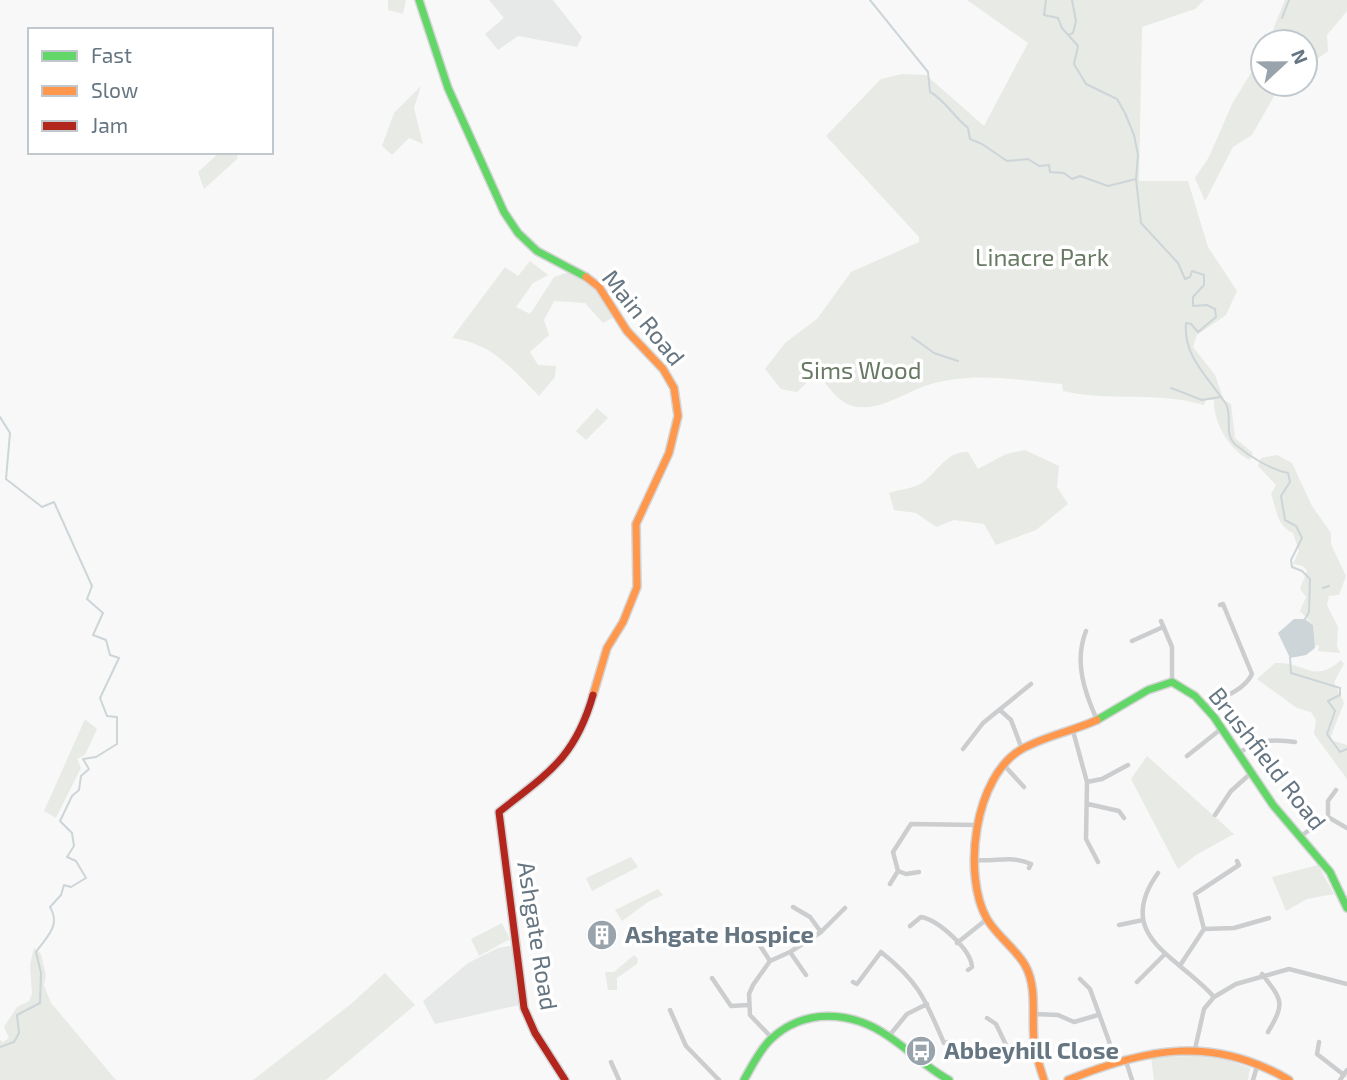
<svg xmlns="http://www.w3.org/2000/svg" width="1347" height="1080" viewBox="0 0 1347 1080" font-family="'Exo 2',sans-serif">
	<rect width="100%" height="100%" fill="#f8f8f8"/>
	<!-- built -->
	<path fill="#e7e8e8" d="M489,0H553L582,37L577,47L518,36L498,50L485,34L504,18Z
		M514,945L519,1005L435,1024L423,1001L468,963L498,948Z"/>
	<!-- green -->
	<path fill="#e7eae5" d="M388,0H406L403,14L388,10Z
		M967,0H1204L1195,9L1142,27L1139,181H1188L1208,247L1237,291L1226,315L1197,335L1193,347L1215,375L1224,400L1231,404L1235,438L1253,453L1250,460C1229,450 1213,422 1214,400H1206L1204,405C1157,391 1110,402 1063,391L1062,384C1019,380 971,371 928,385C905,392 883,410 857,407C838,404 829,387 817,373L797,392L781,389L765,369L785,343L817,319L851,272L919,242V237L826,136L881,79L902,74L926,75L984,126L1028,43Z
		M1285,0H1347V11L1327,35L1328,51L1317,59L1311,70L1305,62V42H1268Z
		M1263,53V84H1281L1252,135L1233,147L1205,201L1195,178L1209,157L1232,104Z
		M421,86L414,108L423,144L409,138L392,155L382,146L394,113Z
		M220,152H238L237,159L204,189L198,172Z
		M530,261L548,275L533,283L516,307L530,314L554,277L569,272L599,292L614,317L603,323L585,303L554,301L544,320L549,335L530,352L538,365L556,366L555,377L539,396C510,367 493,344 452,338L505,267L518,276Z
		M597,408L608,418L586,440L576,431Z
		M1025,450L1059,466L1057,487L1068,504L1036,530L996,545L984,524L954,520L936,527L916,513L894,510L889,493C900,489 913,489 922,483C938,472 946,451 968,452L978,469L1006,454Z
		M1277,455L1292,463L1312,506L1331,533V544L1346,576L1339,595L1329,596L1327,605L1338,627L1337,646L1340,653L1318,651L1319,645L1314,646L1313,625L1300,611L1306,597L1300,589L1307,571L1303,566L1293,564L1299,551L1293,533C1276,525 1277,510 1271,494L1276,485L1258,466L1261,458Z
		M1341,660L1344,664L1334,682L1344,703L1331,736V740L1347,745V779L1314,734L1316,720L1311,712L1297,708L1257,679L1275,663C1305,661 1313,685 1341,660Z
		M85,719L97,729L85,755L77,759L81,768L56,818L44,811Z
		M1147,756L1234,834L1196,855L1178,869L1131,779Z
		M631,857L638,867L592,891L586,878Z
		M1318,865L1334,894L1307,899L1286,911L1272,877Z
		M658,889L663,895L648,902L622,921L615,910Z
		M502,923L510,939L479,956L471,939Z
		M34,948L41,954L46,976L44,985L51,1003L116,1080H0V1040L3,1042L9,1038L4,1027L17,1007L29,1001L32,994L30,965Z
		M634,955L638,959L637,964L617,978V990H608L605,972H614Z
		M385,973L415,1005L326,1080H253L351,1004Z
		M1199,1056L1227,1060L1250,1068L1248,1080H1154L1151,1057Z"/>
	<!-- water -->
	<path fill="#cdd5d8" d="M1294,619H1305L1313,625L1315,648L1306,655L1290,658L1278,633Z"/>
	<g fill="none" stroke-linecap="round" stroke-linejoin="round">
		<!-- stream -->
		<path stroke="#cdd5d8" stroke-width="2" d="M870,0L928,72L930,92C944,99 954,117 968,128L970,139L982,144L1007,161L1028,159L1039,166L1049,165L1050,172L1064,173L1072,179L1080,176L1108,186L1136,179
			M1046,0L1044,15L1058,18L1062,28L1078,46L1074,64L1086,84L1117,99L1125,113L1134,135L1138,155L1136,179L1141,223L1178,263L1185,279L1190,277L1192,271L1204,275V285L1193,297V306L1207,305L1215,309L1216,317L1198,332L1191,324L1186,323C1183,357 1209,378 1226,404C1233,416 1223,435 1236,445C1250,457 1270,469 1288,473L1290,482L1281,496L1285,520L1296,526L1302,538L1291,560L1292,567L1302,571L1310,579L1309,612L1305,619
			M1282,18L1289,0
			M1068,35L1073,33L1076,21L1072,0
			M1270,42L1271,39
			M1257,64L1263,55
			M912,337L934,353L958,361
			M1171,388L1202,400L1220,397
			M0,417L10,433L6,479L42,507L54,502L92,586L87,599L103,613L93,635L106,640L110,655L119,658L100,698L107,716L117,717V744L96,757L83,759L89,769L81,776L79,790L72,796L60,821L72,833L74,846L67,857L76,861L86,878L71,887L64,885L61,895L50,907C61,926 47,936 36,952L41,973L40,1003L17,1015L19,1033L14,1042L0,1047
			M1323,588L1329,586
			M1290,657L1291,673L1340,688V695L1328,701L1335,711L1327,734L1340,752L1347,749"/>
		<!-- fast casing -->
		<g stroke="#d4d5d6" stroke-width="10">
			<path id="fast" d="M419,0L448,88L504,212L518,233L537,251L586,277
				M1097,720L1148,690L1172,682L1195,696L1214,717L1273,805L1330,872L1347,908
				M744,1080C752,1066 759,1051 770,1040C804,1007 852,1011 888,1036C909,1050 927,1068 949,1080"/>
		</g>
		<!-- slow casing -->
		<g stroke="#d4d5d6" stroke-width="10">
			<path id="slow" d="M586,277L599,287L627,331L663,369L674,388L678,416L669,453L636,524L637,587L623,622L607,648L593,695
				M1044,1080C1041,1070 1037,1059 1035,1049C1030,1022 1039,990 1025,965C1015,948 997,936 987,919C962,875 974,776 1022,749C1045,736 1073,731 1097,720
				M1068,1080C1146,1048 1213,1035 1289,1080"/>
		</g>
		<!-- jam casing -->
		<g stroke="#d4d5d6" stroke-width="10">
			<path id="jam" d="M565,1080L535,1033L524,1008L499,812C548,773 575,758 593,695"/>
		</g>
		<!-- street -->
		<path stroke="#cbcdce" stroke-width="4.5" d="M1161,621L1172,647V682
			M1086,631C1074,661 1084,691 1097,720
			M1132,641L1163,627
			M1204,706C1221,698 1244,691 1252,674L1223,604L1220,605
			M1000,710L1011,720L1022,749
			M1073,731L1087,782L1086,839L1098,862
			M963,749L983,723L1031,684
			M1237,754C1257,741 1271,738 1295,742
			M1187,756L1221,729
			M1003,764L1024,787
			M1087,782L1102,779L1128,765
			M1088,804L1119,811L1124,818
			M1215,815L1231,791L1250,774
			M1328,817V801L1336,790
			M1301,836L1328,817L1347,828
			M976,860C996,862 1012,855 1031,864L1029,868
			M898,871L906,874L919,872
			M1158,873C1112,937 1180,957 1214,997
			M890,884L898,871L893,852L911,824L977,825
			M793,907L810,917L821,932
			M1119,925L1143,920
			M910,926L921,917C938,920 971,949 972,967L968,970
			M1204,929L1234,928L1269,918
			M757,941L770,961
			M957,943L987,919
			M790,952L806,975
			M1181,964L1204,929L1195,894L1239,865L1237,861
			M1262,974C1283,1001 1285,1003 1268,1032
			M712,978L731,1006L748,1005
			M1080,979L1090,989L1110,1044
			M853,982L857,984L881,952C919,982 925,999 944,1043L948,1042
			M1137,982L1164,955
			M670,1010L686,1046L719,1080
			M1035,1014L1058,1015L1074,1022L1098,1015
			M987,1018L996,1024L1007,1047L1019,1052L1035,1049
			M889,1036L907,1014L927,1004
			M772,1038L750,1015L749,994L753,985L770,961L790,952L821,932L845,908
			M1319,1042L1317,1054L1344,1075
			M1195,1049L1204,1009L1214,997L1236,984L1289,969L1347,984
			M1125,1058L1132,1080
			M611,1062L619,1080
			M1253,1080L1258,1063
			M1340,1080L1347,1070"/>
		<!-- fast -->
		<use href="#fast" stroke="#63d668" stroke-width="7"/>
		<!-- slow -->
		<use href="#slow" stroke="#ff974d" stroke-width="7"/>
		<!-- jam -->
		<use href="#jam" stroke="#b3261e" stroke-width="7"/>
	</g>
	<!-- icons -->
	<defs>
		<g id="building-disc" transform="scale(1.575)"><circle r="9.5" fill="#98a3ab" stroke="#fff"/><path d="M-4-6H4V6H1V3H-1V6H-4ZM-2.5-4.3h1.7v1.8h-1.7ZM.8-4.3h1.7v1.8H.8ZM-2.5-1h1.7V.8h-1.7ZM.8-1h1.7V.8H.8Z" fill="#fff"/></g>
		<g id="bus-disc" transform="scale(1.575)"><circle r="9.5" fill="#98a3ab" stroke="#fff"/><path d="M-5-6H5V4H4V6H2V4H-2V6H-4V4H-5ZM-3.5-4V0h7V-4ZM-3.5 1.2v1.5H-2V1.2ZM2 1.2v1.5H3.5V1.2Z" fill="#fff"/></g>
	</defs>
	<g fill-rule="evenodd">
		<use href="#building-disc" x="602" y="935"/>
		<use href="#bus-disc" x="921" y="1051"/>
	</g>
	<g text-anchor="middle" stroke-width="7" stroke-linejoin="round" paint-order="stroke">
		<!-- park labels -->
		<g font-size="24" fill="#687964" stroke="#fff">
			<text x="1042" y="266">Linacre Park</text>
			<text x="861" y="379">Sims Wood</text>
		</g>
		<!-- street labels -->
		<g font-size="24" fill="#657581" stroke="#fff">
			<text transform="translate(643 318) rotate(51)" y="8">Main Road</text>
			<text transform="translate(1267 759) rotate(52)" y="8">Brushfield Road</text>
			<text transform="translate(537 936) rotate(81)" y="8">Ashgate Road</text>
		</g>
		<!-- poi labels -->
		<g font-size="24" font-weight="bold" fill="#657581" stroke="#fff" text-anchor="start">
			<text x="625" y="943">Ashgate Hospice</text>
			<text x="944" y="1059">Abbeyhill Close</text>
		</g>
	</g>
	<!-- legend -->
	<rect x="28" y="28" width="245" height="126" fill="#ffffff" stroke="#c1c8cd" stroke-width="2"/>
	<rect x="42" y="51" width="35" height="10" fill="#63d668" stroke="#c1c8cd" stroke-width="2"/>
	<text x="91" y="63" font-size="21" fill="#657581">Fast</text>
	<rect x="42" y="86" width="35" height="10" fill="#ff974d" stroke="#c1c8cd" stroke-width="2"/>
	<text x="91" y="98" font-size="21" fill="#657581">Slow</text>
	<rect x="42" y="121" width="35" height="10" fill="#b3261e" stroke="#c1c8cd" stroke-width="2"/>
	<text x="91" y="133" font-size="21" fill="#657581">Jam</text>
	<!-- north arrow -->
	<g transform="translate(1284 63) rotate(68)"><circle r="33" fill="#ffffff" stroke="#c1c8cd" stroke-width="2"/>
	<path d="M0-5L12 26L0 18L-12 26Z" fill="#98a3ab"/>
	<text y="-10" font-size="19" font-weight="bold" text-anchor="middle" fill="#657581">N</text>
	</g>
</svg>
